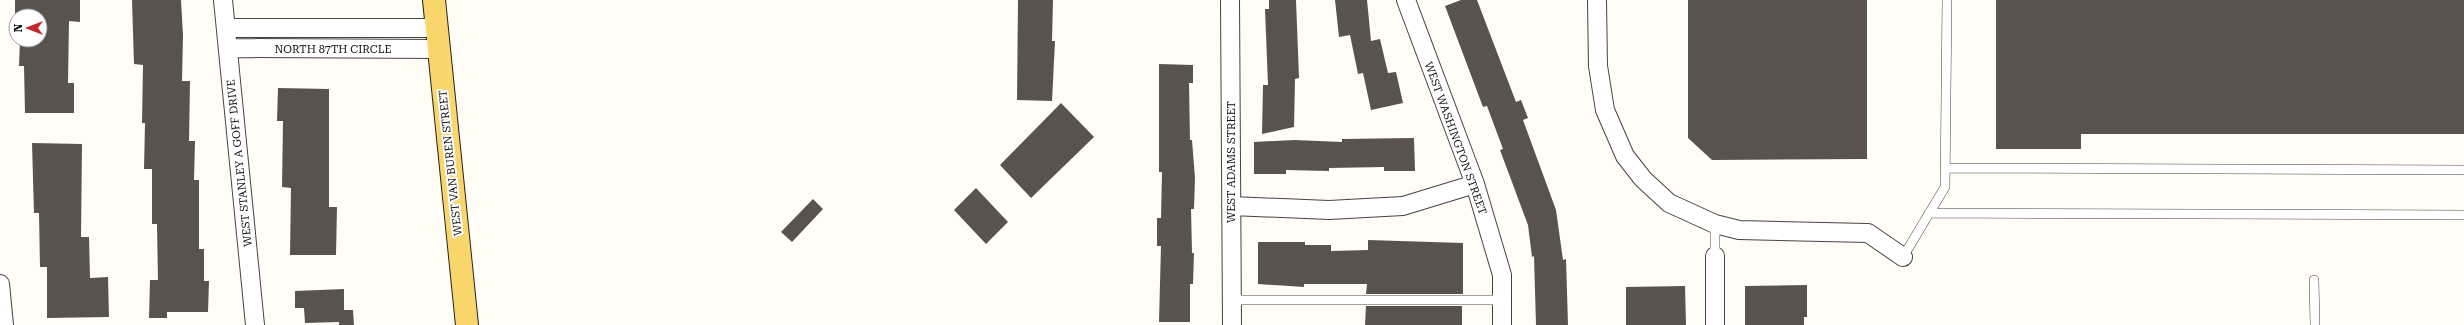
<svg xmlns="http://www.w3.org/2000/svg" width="2464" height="325" viewBox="0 0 2464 325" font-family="'Roboto Serif',serif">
	<rect width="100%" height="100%" fill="#fffdf5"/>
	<!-- building -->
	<path fill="#5a524d" d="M15,0H80V22L69,21L68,83H74V113H25L24,66H19L20,40H40V16H16L15,21Z
		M132,0H181L183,35L182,81H190L189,141H195L194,180H199V249H204V281H209L208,312H167V318H149L150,280H158L157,224H152V169H144L145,123H142L143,65L134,64Z
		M1018,0H1053L1052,41H1055L1052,101L1017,100Z
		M1269,0H1296L1299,78L1295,79L1294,127L1262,134L1263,85H1268L1265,9H1269Z
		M1335,0H1367L1371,41L1380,39L1388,73L1396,72L1403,103L1371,110L1363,73L1358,74L1350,35L1339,37Z
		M1461,0H1477L1516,102L1521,100L1528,118L1523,120L1556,210L1563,260L1566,259L1568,325H1536L1534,256L1532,257L1528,225L1500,150L1503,149L1487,106L1483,107L1445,6Z
		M1688,0H1867V159L1712,160L1688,138Z
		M1996,0H2464V134H2081V149H1996Z
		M1159,64L1193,65V83H1189L1190,140H1192L1195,178L1194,209H1191L1192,253H1194L1193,284H1190V322H1159L1161,246H1157V218H1161L1162,172H1159Z
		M278,88L329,89V207H337L336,255H290L291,188L282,187L283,121H277Z
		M1061,103L1094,137L1031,198L1000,165Z
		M1414,138L1415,171H1384V167L1329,168V171L1286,170V174H1254V142L1294,140L1342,142V139Z
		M32,143L82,144L81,237H89L90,278L108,277L109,317L47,318V267H40L39,213H34Z
		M976,188L1008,222L986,244L954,210Z
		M813,199L823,209L792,242L781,232Z
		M1368,240L1463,243V294H1366L1367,284H1304V287L1258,284V242H1305V245H1331V251L1368,250Z
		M1807,285V317H1804V325H1745V286Z
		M1685,286L1686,325H1626V287Z
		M344,289V310H353L354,325H339V322L305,323L304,308H295V291Z
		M1366,306H1462V325H1365Z"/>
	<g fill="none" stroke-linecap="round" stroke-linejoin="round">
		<!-- lane casing -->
		<g stroke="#444" stroke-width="10">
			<path id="lane" d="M1945,168L2464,170
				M1929,213L2464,215
				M1715,224V256
				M1903,257L1945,187L1947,0
				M2314,280L2315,325
				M1232,300H1502"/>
		</g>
		<!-- street casing -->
		<g stroke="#444" stroke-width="20">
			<path id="street" d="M223,0L255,325
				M1230,0L1232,325
				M1406,0L1475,184L1502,275V325
				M1597,0L1598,66L1605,110L1625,156L1643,179L1669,203L1715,224L1739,230L1868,233L1903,257
				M226,28H436
				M228,48L439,49
				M1231,206L1329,210L1403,206L1475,184
				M1715,256V325
				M0,284L4,325"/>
		</g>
		<!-- primary casing -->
		<g stroke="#222" stroke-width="24">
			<path id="primary" d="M434,0L467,325"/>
		</g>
		<!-- lane -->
		<use href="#lane" stroke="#fff" stroke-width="9"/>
		<!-- street -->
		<use href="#street" stroke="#fff" stroke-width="18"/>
		<!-- primary -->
		<use href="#primary" stroke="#f9d66b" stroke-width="22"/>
	</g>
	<g text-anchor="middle" stroke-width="4" stroke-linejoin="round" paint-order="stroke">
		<!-- street labels -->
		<g font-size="11" fill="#111" stroke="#fff">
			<text x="333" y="53">NORTH 87TH CIRCLE</text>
			<text transform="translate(1456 138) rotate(70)" y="4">WEST WASHINGTON STREET</text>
			<text transform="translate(1231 162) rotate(-90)" y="4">WEST ADAMS STREET</text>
			<text transform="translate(239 163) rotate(-96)" y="4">WEST STANLEY A GOFF DRIVE</text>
			<text transform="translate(450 163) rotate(-96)" y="4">WEST VAN BUREN STREET</text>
		</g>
	</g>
	<!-- north arrow -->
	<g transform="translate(28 28) rotate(270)"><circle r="19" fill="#ffffff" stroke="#a0a0a0"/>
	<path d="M0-3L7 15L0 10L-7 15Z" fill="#c4262e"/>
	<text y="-6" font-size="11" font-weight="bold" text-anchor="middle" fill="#111111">N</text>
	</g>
</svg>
